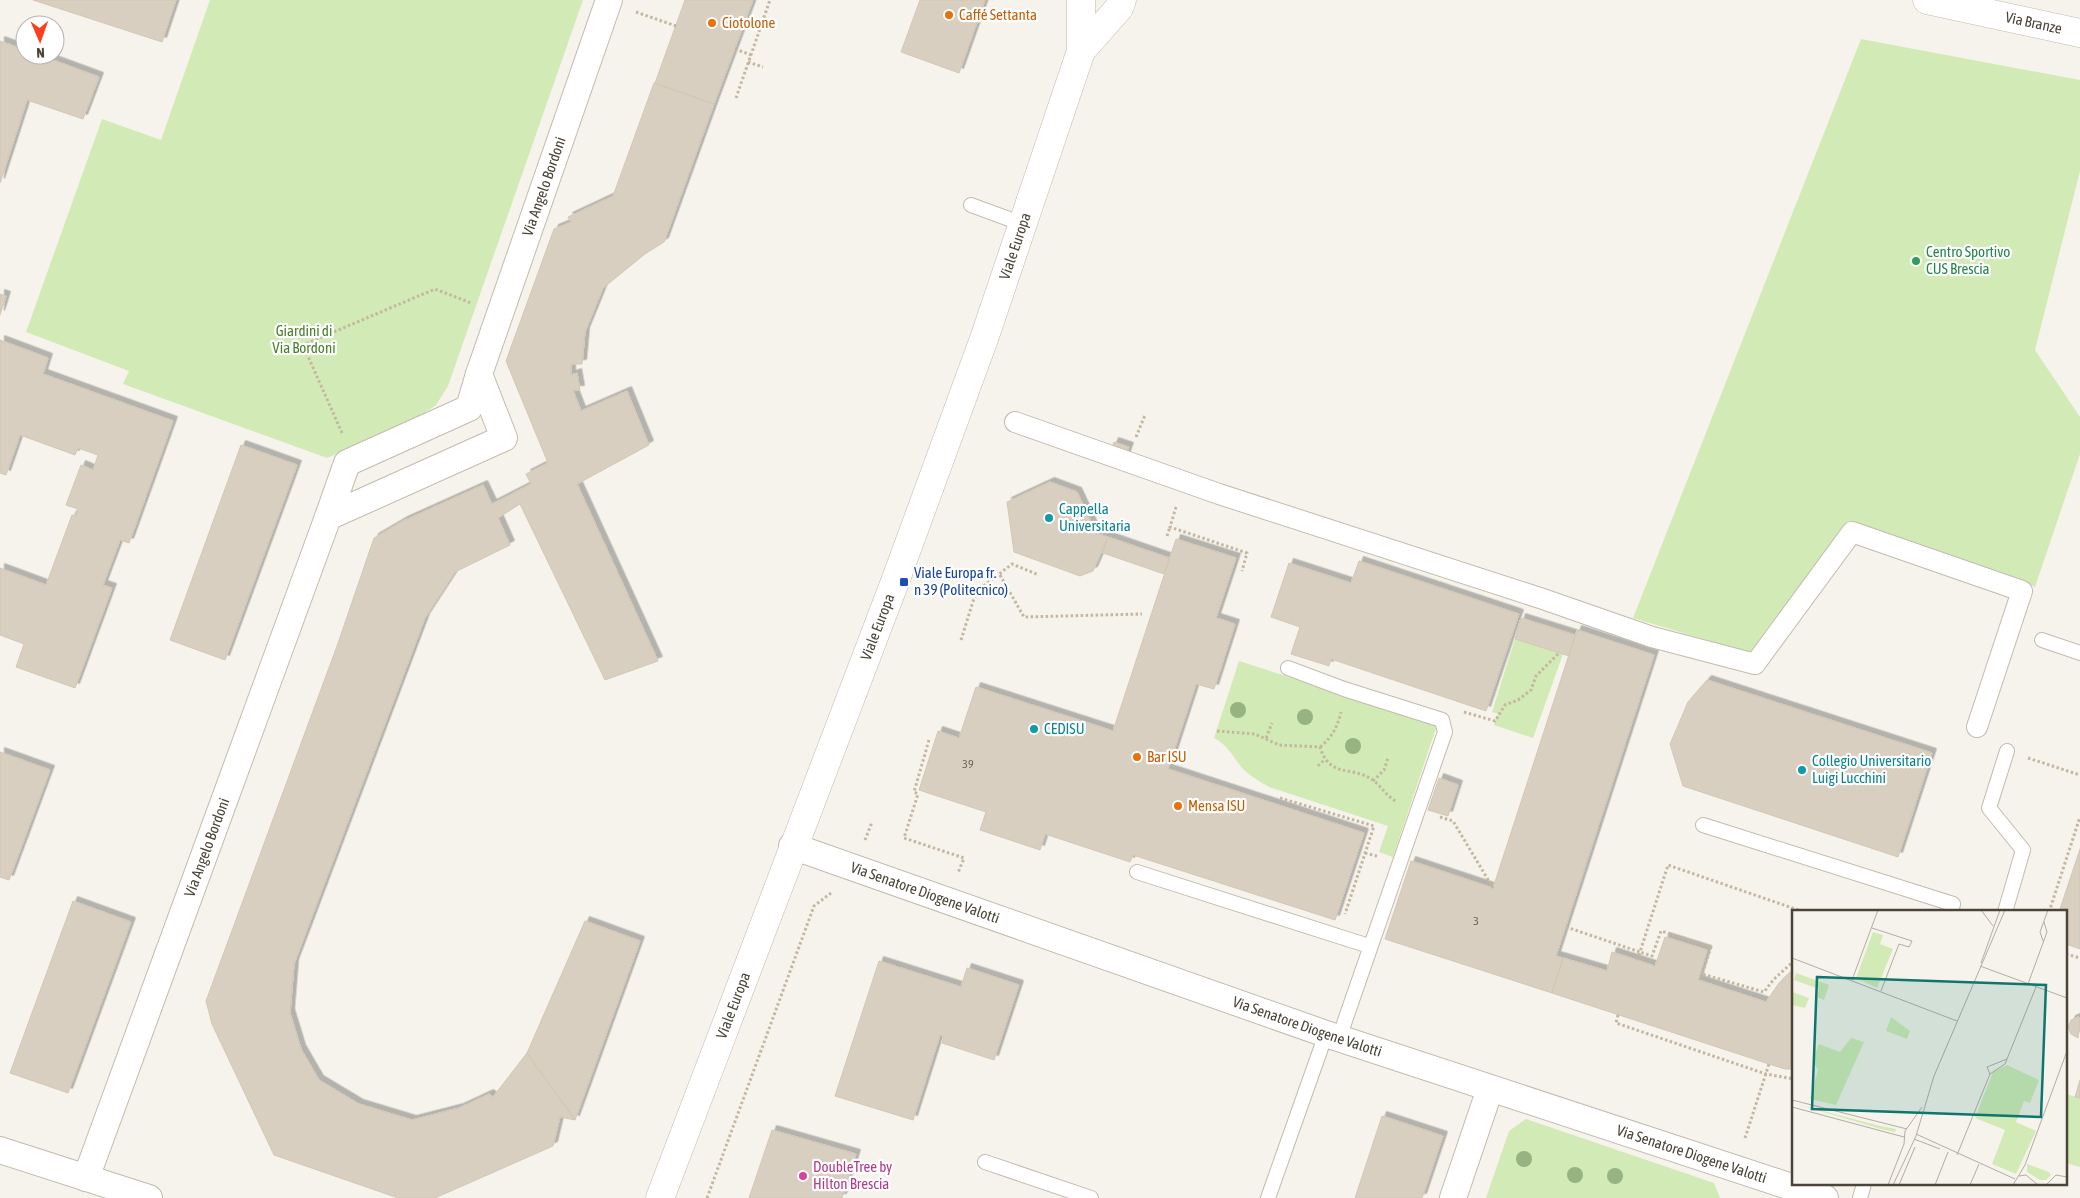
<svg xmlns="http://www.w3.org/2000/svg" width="2080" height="1198" viewBox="0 0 2080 1198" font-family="'Asap Condensed',sans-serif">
	<defs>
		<filter id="shadow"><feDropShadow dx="4.5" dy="-4.5" stdDeviation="0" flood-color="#0004"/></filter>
	</defs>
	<rect width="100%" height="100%" fill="#f6f3ec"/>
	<!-- green -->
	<path fill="#d2eab5" d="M210,0H583L448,386L436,405L414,420L327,458L123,384L129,371L26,332L102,119L161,140Z
		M1861,39L2080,80V171L2035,350L2080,417V454L2035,587L1849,522L1753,654L1633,618Z
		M1515,639L1563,654L1533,738L1494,725L1498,714L1492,712Z
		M1239,661L1432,723L1436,728L1393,857L1379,852L1388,826L1269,787C1259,781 1250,776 1242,768C1233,757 1228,745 1214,738Z
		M2066,1094L2080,1098V1167L2066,1163Z
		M1526,1119L1714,1183L1720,1198H1486L1509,1131Z"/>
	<!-- building -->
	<path fill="#d8cfc1" stroke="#d3c7b4" filter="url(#shadow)" d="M33,0H176L162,42Z
		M685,0H753L714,104L655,83Z
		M920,0H985L959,73L901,52Z
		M0,41L25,50V55H39L99,77L83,119L27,100L0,183Z
		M654,83L714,104L664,242L645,254L603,288L585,332L582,364H571V375L577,373L580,390H573L581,411L627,391L649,445L577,484L658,661L605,680L520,504L498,518L510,545L455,572L425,618L294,964L290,1013L301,1049L319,1080L359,1104L412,1120L459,1108L489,1094L493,1097L527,1053L575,1120L560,1117L553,1146L435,1198H398L274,1155L212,1024L206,1001L337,646L374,538L403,521L483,485L492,504L531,484L526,474L548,463L506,361L554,229L571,222L568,217L613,196Z
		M0,294L6,296L0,315Z
		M0,340L48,358L43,374L173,421L129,543L120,540L103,585L112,588L75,688L16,667L24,644L0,635V568L46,585L72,515L76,516L78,509L66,505L81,465L93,470L98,455L78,448L75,455L20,435L6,475L0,473Z
		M1114,442L1129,447L1125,458L1110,452Z
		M241,445L297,465L225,660L170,640Z
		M1050,482L1077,492L1096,533L1108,537L1093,571L1080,576L1014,552L1007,502Z
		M1108,537L1169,558L1164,574L1103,553Z
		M1176,539L1236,558L1216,618L1235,624L1214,689L1196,684L1168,769L1364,833L1335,920L1133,855L1130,862L1045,834L1040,850L980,830L986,812L919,790L938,731L959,738L976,687L1113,731Z
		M1359,561L1519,614L1486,711L1331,659L1329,666L1291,654L1300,627L1271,617L1289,563L1351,583Z
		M1521,618L1575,635L1569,656L1515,639Z
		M1577,630L1654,655L1556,956L1563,958L1552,993L1385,939L1411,861L1493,888Z
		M1707,680L1932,753L1898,857L1683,786L1670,744L1688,702Z
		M0,752L50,770L9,880L0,877Z
		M1439,778L1458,785L1448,816L1428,810Z
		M2080,849V949L2066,944V912H2059Z
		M73,901L131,922L68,1093L10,1073Z
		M585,921L640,941L575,1120L527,1053Z
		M1665,937L1707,950L1698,980L1766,1002L1779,983L1794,969V1069H1785L1769,1064L1552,993L1563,958L1607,971L1612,952L1655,966Z
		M879,961L961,987L967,968L1019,985L994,1060L942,1043L944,1036L940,1035L913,1120L835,1096Z
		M2078,1017L2080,1018L2078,1038L2071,1034L2068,1027L2071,1020Z
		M2080,1080V1098L2075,1097Z
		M1382,1116L1443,1136L1422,1198H1355Z
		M772,1130L856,1154L842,1198H749Z"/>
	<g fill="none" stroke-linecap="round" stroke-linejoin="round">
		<!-- service casing -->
		<g stroke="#c2bbae" stroke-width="16">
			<path id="service" d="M971,205L1023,224
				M2042,640L2080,653
				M1288,668L1344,689L1442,720L1445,732L1339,1038
				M1703,825L1953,904L1951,912
				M1137,872L1369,946
				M2005,912L2023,850L1989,808L2007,751
				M985,1162L1091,1198
				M1268,1198L1326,1034
				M1860,1198L1864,1184"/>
		</g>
		<!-- pedestrian casing -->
		<g stroke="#c2bbae" stroke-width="22">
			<path id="pedestrian" d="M1015,422L1219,494L1543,599L1652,637L1755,664L1852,532L2022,591L1977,727"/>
		</g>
		<!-- minor casing -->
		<g stroke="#c2bbae" stroke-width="28">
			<g id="minor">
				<path d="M328,517L347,463L469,408L479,374"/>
				<path id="s1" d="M792,846L1326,1034L1825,1198"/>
				<path d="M0,1150L149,1198"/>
				<path id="s2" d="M86,1178L328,517L504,438L479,374L609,0"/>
				<path d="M1453,1198L1490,1089"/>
			</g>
		</g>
		<!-- tertiary casing -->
		<g stroke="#c2bbae" stroke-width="29">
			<g id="tertiary">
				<path id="s3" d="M1927,0L2080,33"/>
				<path d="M1081,51L1119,8L1122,0"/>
				<path id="s4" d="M660,1198L896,579L985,336L1081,51V0"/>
			</g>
		</g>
		<!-- path -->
		<path stroke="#c4b79f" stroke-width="3" stroke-dasharray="2.5 2.5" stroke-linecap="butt" d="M636,12L676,26
			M735,49L751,55
			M748,62L763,67
			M736,98L770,0
			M342,433L303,345L435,289L471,303
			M1136,437L1145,415
			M1176,507L1170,527L1247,553L1242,571
			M1167,536L1170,527
			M1000,575L1024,617L1142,614
			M961,640L976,592L1012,564L1039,575
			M1464,712L1495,721L1505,705L1518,700L1531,690L1536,676L1559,653
			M1217,731L1255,734L1279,745L1320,747C1330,779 1351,765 1373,780C1382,787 1386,796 1396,801
			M1266,738L1272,723
			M929,740L914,792L918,794L904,838L964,858L958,873
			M1320,747C1332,737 1337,728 1341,712
			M2028,758L2080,775
			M1318,766L1324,760
			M1373,781L1384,770L1388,758
			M1280,798L1374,826L1345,914
			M1440,817L1453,821L1493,888
			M865,840L872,822
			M1365,853L1377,856
			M2049,912L2080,817
			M1566,927L1640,952L1668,865L1804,912
			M2066,954L2080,958
			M1637,960L1640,952L1652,956L1661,931L1711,947L1702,974L1764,992L1774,979L1794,961
			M1618,1015L1616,1023L1766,1074L1794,1079
			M1745,1138L1769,1064
			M707,1198L814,906L831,893"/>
		<!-- service -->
		<use href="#service" stroke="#fff" stroke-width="14"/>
		<!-- pedestrian -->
		<use href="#pedestrian" stroke="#fff" stroke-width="20"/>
		<!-- minor -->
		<use href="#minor" stroke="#fff" stroke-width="26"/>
		<!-- tertiary -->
		<use href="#tertiary" stroke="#fff" stroke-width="28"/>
	</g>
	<!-- trees -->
	<g fill="#97b381">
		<circle cx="1238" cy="710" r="8"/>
		<circle cx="1305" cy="717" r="8"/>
		<circle cx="1353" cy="746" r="8"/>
		<circle cx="1524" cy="1159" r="8"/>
		<circle cx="1575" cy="1175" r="8"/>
		<circle cx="1615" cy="1176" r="8"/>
	</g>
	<!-- markers -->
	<g fill="#e8710a" stroke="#fff" stroke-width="2">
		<circle cx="949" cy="15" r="5"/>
		<circle cx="712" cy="23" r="5"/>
		<circle cx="1137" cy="757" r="5"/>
		<circle cx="1178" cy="806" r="5"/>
	</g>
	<circle fill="#2e9e5b" stroke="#fff" stroke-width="2" cx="1916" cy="261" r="5"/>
	<g fill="#0f9aa8" stroke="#fff" stroke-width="2">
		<circle cx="1049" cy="518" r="5"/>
		<circle cx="1034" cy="729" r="5"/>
		<circle cx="1802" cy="770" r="5"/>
	</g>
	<rect fill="#1a4fb4" stroke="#fff" stroke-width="2" x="899" y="577" width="10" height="10" rx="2.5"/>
	<circle fill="#d1479c" stroke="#fff" stroke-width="2" cx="803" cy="1176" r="5"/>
	<g text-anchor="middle" stroke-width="4.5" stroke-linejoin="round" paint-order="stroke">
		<!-- number labels -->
		<g font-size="12" fill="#6e675b">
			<text x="968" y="768">39</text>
			<text x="1476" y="925">3</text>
		</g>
		<!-- food labels -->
		<g font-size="15" fill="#c56008" stroke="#fff" text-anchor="start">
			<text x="959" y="20">Caffé Settanta</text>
			<text x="722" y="28">Ciotolone</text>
			<text x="1147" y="762">Bar ISU</text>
			<text x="1188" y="811">Mensa ISU</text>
		</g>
		<!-- street labels -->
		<g font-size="15" fill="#4b4439" stroke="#fff">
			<text dy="5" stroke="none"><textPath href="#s3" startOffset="109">Via Branze</textPath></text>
			<text dy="5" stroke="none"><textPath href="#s2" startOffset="1164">Via Angelo Bordoni</textPath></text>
			<text dy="5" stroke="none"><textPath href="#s4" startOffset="1016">Viale Europa</textPath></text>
			<text dy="5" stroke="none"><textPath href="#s4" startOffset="611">Viale Europa</textPath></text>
			<text dy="5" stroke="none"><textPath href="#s2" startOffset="352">Via Angelo Bordoni</textPath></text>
			<text dy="5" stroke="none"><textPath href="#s1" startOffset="141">Via Senatore Diogene Valotti</textPath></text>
			<text dy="5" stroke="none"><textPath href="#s4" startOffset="206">Viale Europa</textPath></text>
			<text dy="5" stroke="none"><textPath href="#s1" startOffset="546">Via Senatore Diogene Valotti</textPath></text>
			<text dy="5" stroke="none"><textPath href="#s1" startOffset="951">Via Senatore Diogene Valotti</textPath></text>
		</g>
		<!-- leisure labels -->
		<g font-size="15" fill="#27864d" stroke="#fff" text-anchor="start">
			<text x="1926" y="257">Centro Sportivo<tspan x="1926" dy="17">CUS Brescia</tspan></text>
		</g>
		<!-- park labels -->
		<g font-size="15" fill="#4a7f2a" stroke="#fff">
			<text x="304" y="336">Giardini di<tspan x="304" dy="17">Via Bordoni</tspan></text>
		</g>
		<!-- culture labels -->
		<g font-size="15" fill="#0d838f" stroke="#fff" text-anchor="start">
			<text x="1059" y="514">Cappella<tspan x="1059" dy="17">Universitaria</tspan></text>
			<text x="1044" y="734">CEDISU</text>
			<text x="1812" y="766">Collegio Universitario<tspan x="1812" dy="17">Luigi Lucchini</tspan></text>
		</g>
		<!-- transit labels -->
		<g font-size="15" fill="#164399" stroke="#fff" text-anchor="start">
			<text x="914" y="578">Viale Europa fr.<tspan x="914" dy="17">n 39 (Politecnico)</tspan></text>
		</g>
		<!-- hotel labels -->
		<g font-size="15" fill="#b23c85" stroke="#fff" text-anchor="start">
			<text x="813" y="1172">DoubleTree by<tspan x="813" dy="17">Hilton Brescia</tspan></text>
		</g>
	</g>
	<!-- overview -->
	<g transform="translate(1792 910)">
		<rect width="275" height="275" fill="#f6f3ec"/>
		<path d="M81,22L91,25L88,34L101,39L85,78L64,68ZM4,63L37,75L32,90L25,87L27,79L2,70ZM0,82L17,88L13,98L0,95ZM99,107L118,121L115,129L94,121ZM59,128L72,132L44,195L18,189L26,160L21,151L27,134L48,142ZM215,155L247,170L238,193L232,191L224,212L244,221L224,264L200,254L213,220L183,208L201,162ZM1,193L88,216L104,219L103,222L89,219ZM235,254L257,262L259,265L254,270H248L235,262Z" fill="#d2eab5"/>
		<path fill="none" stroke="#b2ada4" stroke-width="1" d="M189,0L201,16M80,18L120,31L117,37L107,34L89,81M251,31L248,22L256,0M0,48L165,111M189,53L208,0M188,56L275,88M60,70L86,0M236,74L255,22L252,12M198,164L213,154L215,149M0,190L115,219M0,197L112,227M124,224L223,269M122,229L148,239M165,245L198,164L195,157L215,149L244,77M227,266L234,265L246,275M96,275L112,234L113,221L130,197M101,275L124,226L142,166L213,0M107,275L123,237M143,275L156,242M178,275L187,254M221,275L233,255L275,141M254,275L264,265L275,267"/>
		<path fill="#0f766e" fill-opacity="0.15" stroke="#0f766e" stroke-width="2.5" d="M25,67L254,75L249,207L20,199Z"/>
		<rect width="275" height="275" fill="none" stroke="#4b4439" stroke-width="2.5"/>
	</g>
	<!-- north arrow -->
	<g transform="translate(40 40) rotate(178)"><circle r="24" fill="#ffffff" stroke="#b7b4b0"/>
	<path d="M0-4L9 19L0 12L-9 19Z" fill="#fc3f1d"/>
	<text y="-8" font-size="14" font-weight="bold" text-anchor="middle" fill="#4b4439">N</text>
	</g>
</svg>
